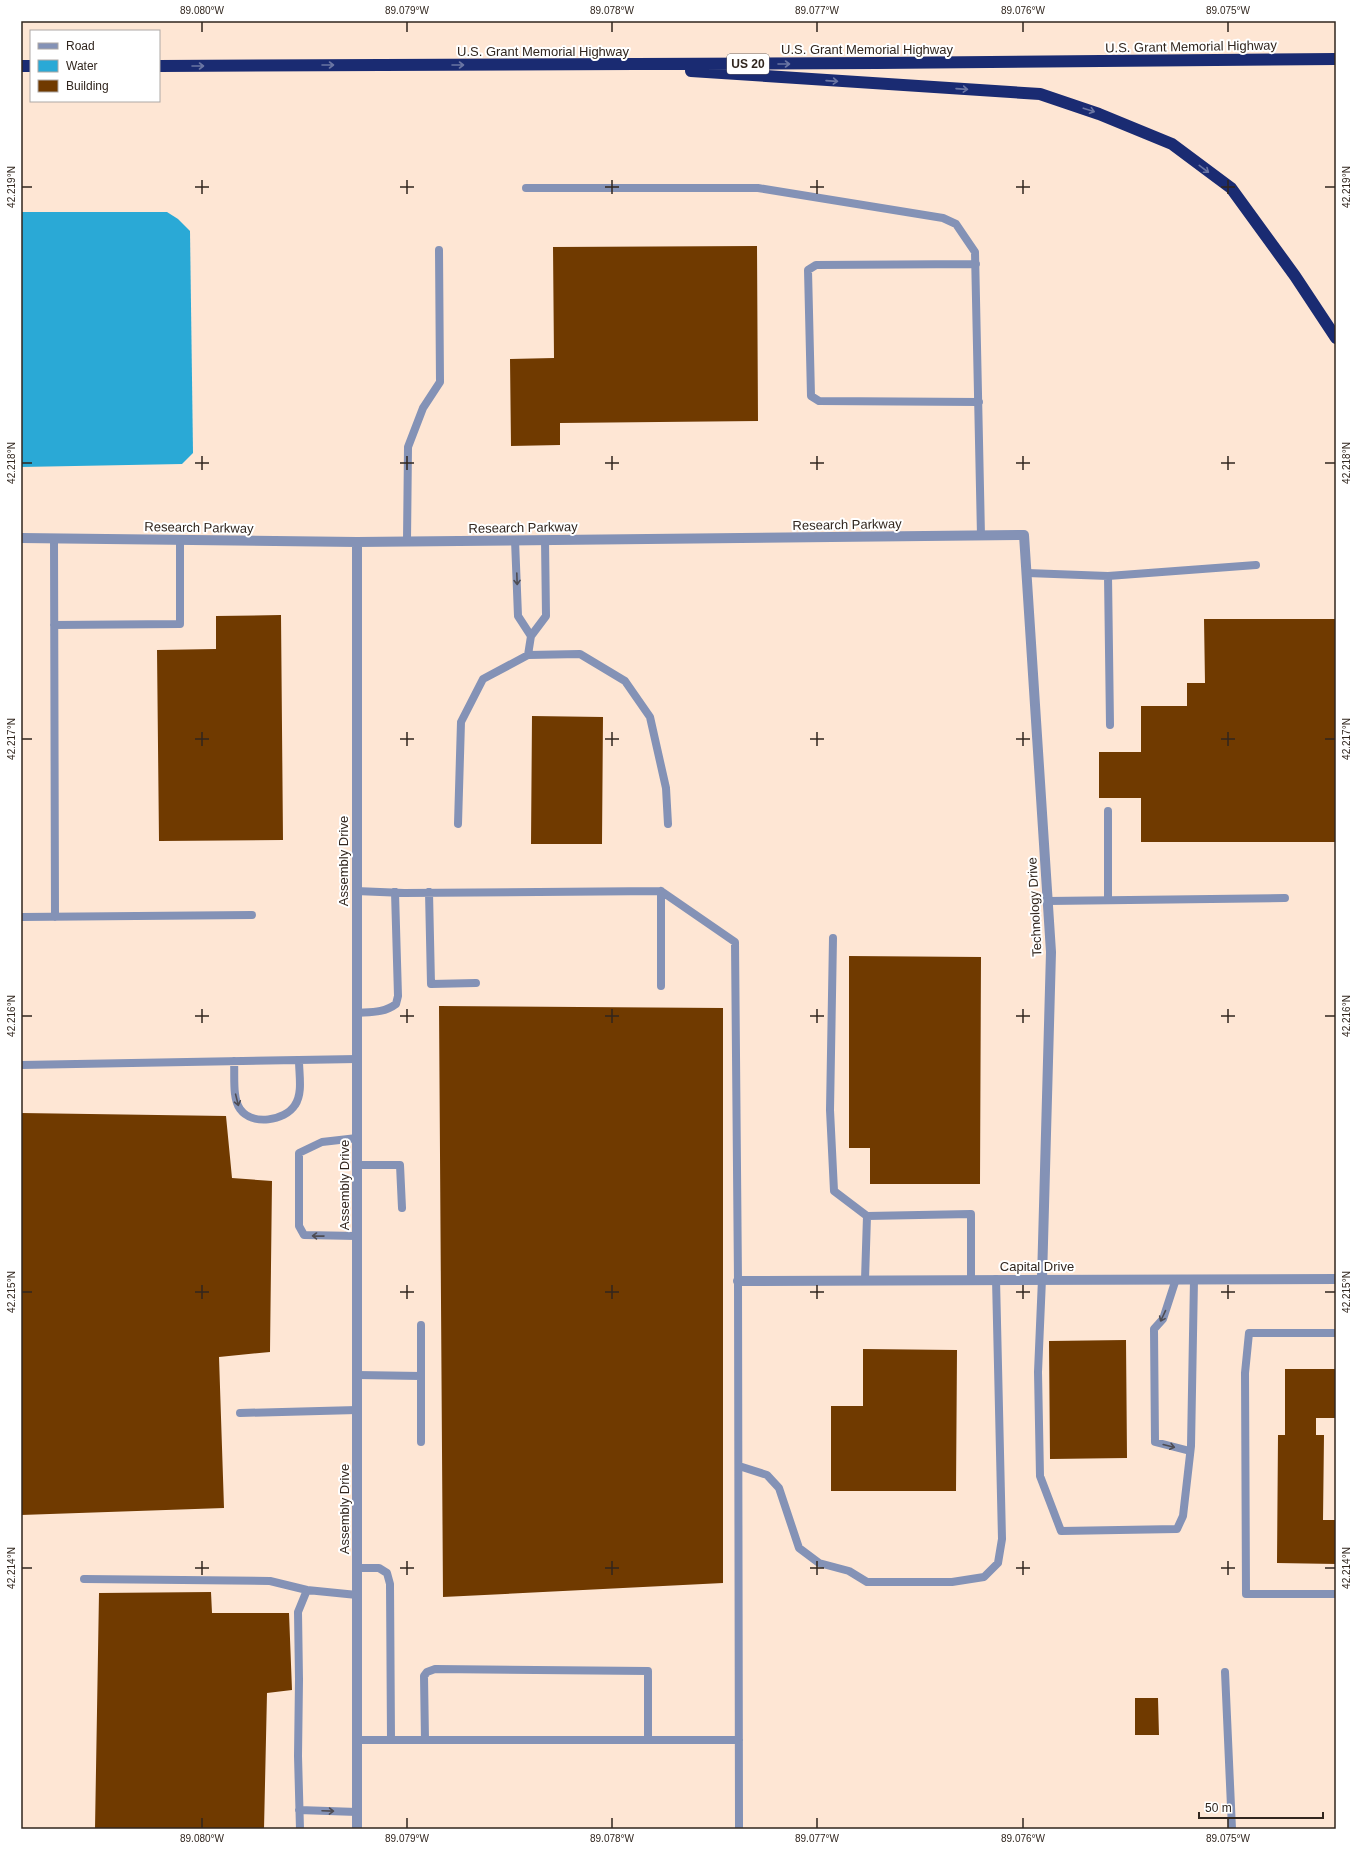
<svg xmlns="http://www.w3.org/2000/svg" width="1357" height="1850" viewBox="0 0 1357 1850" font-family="Helvetica,sans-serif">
	<rect width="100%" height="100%" fill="#fee6d4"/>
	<!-- water -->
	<path fill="#2aa9d6" d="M21,212H167L178,219L190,231L193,453L182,464L21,467Z"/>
	<!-- building -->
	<path fill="#703a00" d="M757,246L758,421L560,423V445L511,446L510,359L554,358L553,247Z
		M281,615L283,840L159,841L157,650L216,649V616Z
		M1204,619H1336V842H1141V798H1099V752H1141V706H1187V683H1205Z
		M532,716L603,717L602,844H531Z
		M849,956L981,957L980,1184H870V1148H849Z
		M439,1006L723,1008V1583L443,1597Z
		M21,1113L226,1116L232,1178L272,1181L270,1352L219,1357L224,1508L21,1515Z
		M1126,1340L1127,1458L1050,1459L1049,1341Z
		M863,1349L957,1350L956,1491H831V1406H863Z
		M1285,1369H1336V1418H1316V1435H1324L1323,1520H1336V1564L1277,1563L1278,1435H1285Z
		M211,1592L212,1613H289L292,1690L267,1693L264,1829H95L99,1593Z
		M1135,1698H1158L1159,1735H1135Z"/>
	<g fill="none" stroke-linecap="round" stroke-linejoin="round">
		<!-- service -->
		<path stroke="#8492b6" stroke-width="8" d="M526,188H758L943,218L956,224L975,252L981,536
			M976,264L816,265L808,270L811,396L819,401L979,402
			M54,539L55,917
			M515,540L518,616L531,636L546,616L545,540
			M407,541L408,447L423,408L440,382L439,250
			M1027,573L1108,576
			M54,625L180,624V540
			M528,655L580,654L625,681L650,717L666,788L668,824
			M1110,725L1108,576L1256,565
			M458,824L461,722L483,679L528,655L531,636
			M356,891L404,893L661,891V986
			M661,891L735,942L738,1281L739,1829
			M429,892L431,984L476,983
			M1108,900V811
			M1048,901L1285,898
			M21,917L252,915
			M833,938L830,1110L834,1191L867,1216
			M357,1013C371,1012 384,1013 396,1004L398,996L395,892
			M234,1061C235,1075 232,1098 240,1109C252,1126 285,1121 295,1105C303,1093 299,1075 299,1060
			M21,1065L357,1059
			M357,1138L322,1142L299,1153V1226L304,1235L357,1236
			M357,1165H400L402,1208
			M1042,1279L1038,1372L1040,1476L1061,1531L1177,1529L1183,1516L1191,1446L1194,1279
			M1176,1279L1163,1319L1154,1329L1155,1442L1190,1451
			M865,1280L867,1216L971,1214V1280
			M421,1325V1376
			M1336,1333H1249L1245,1373L1246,1594H1336
			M357,1375L421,1376V1442
			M240,1413L357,1410
			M739,1466L767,1475L779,1488L799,1548L819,1563L849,1571L867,1582H952L984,1577L998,1563L1002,1539L996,1279
			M357,1568H379L387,1573L390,1584L391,1740
			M84,1579L270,1581L307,1590L357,1595
			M1225,1672L1232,1829
			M357,1740H739
			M425,1740L424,1676L427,1672L435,1669L648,1671V1740
			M299,1810L357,1812
			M300,1829L298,1756L299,1680L298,1612L307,1590"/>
		<!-- minor -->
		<path stroke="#8492b6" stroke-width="10" d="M21,538L357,542L1024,535L1051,952L1042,1279
			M357,542V1829
			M738,1281L1336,1279"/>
		<!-- motorway -->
		<path stroke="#1a2b72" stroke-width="12" d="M21,66H31
			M159,66L877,63L1336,59
			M691,71L1040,94L1099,114L1172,144L1231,188L1295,276L1336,338"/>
	</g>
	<!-- one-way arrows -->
	<defs><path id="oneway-shaft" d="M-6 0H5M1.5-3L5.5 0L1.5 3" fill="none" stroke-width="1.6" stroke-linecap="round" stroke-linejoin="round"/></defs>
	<g stroke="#6a75a3">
		<use href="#oneway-shaft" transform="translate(784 64)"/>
		<use href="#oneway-shaft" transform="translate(328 65)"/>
		<use href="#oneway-shaft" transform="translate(458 65)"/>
		<use href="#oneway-shaft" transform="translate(198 66)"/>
		<use href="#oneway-shaft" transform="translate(832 81) rotate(4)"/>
		<use href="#oneway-shaft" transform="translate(962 89) rotate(4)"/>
		<use href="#oneway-shaft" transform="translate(1089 110) rotate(18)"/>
		<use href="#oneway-shaft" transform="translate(1204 169) rotate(37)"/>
	</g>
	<g stroke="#4e4c53">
		<use href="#oneway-shaft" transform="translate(517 579) rotate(88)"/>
		<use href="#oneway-shaft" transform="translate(237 1100) rotate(76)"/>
		<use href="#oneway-shaft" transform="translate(318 1236) rotate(-179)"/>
		<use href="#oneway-shaft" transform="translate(1163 1316) rotate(115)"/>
		<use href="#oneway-shaft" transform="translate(1169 1446) rotate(14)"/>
		<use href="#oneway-shaft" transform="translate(328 1811) rotate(2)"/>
	</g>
	<!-- ticks -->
	<path fill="none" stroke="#31261e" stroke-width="1.5" d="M202,22V32M407,22V32M612,22V32M817,22V32M1023,22V32M1228,22V32M202,180V194M407,180V194M612,180V194M817,180V194M1023,180V194M1228,180V194M22,187H32M195,187H209M400,187H414M605,187H619M810,187H824M1016,187H1030M1221,187H1235M1325,187H1335M202,456V470M407,456V470M612,456V470M817,456V470M1023,456V470M1228,456V470M22,463H32M195,463H209M400,463H414M605,463H619M810,463H824M1016,463H1030M1221,463H1235M1325,463H1335M202,732V746M407,732V746M612,732V746M817,732V746M1023,732V746M1228,732V746M22,739H32M195,739H209M400,739H414M605,739H619M810,739H824M1016,739H1030M1221,739H1235M1325,739H1335M202,1009V1023M407,1009V1023M612,1009V1023M817,1009V1023M1023,1009V1023M1228,1009V1023M22,1016H32M195,1016H209M400,1016H414M605,1016H619M810,1016H824M1016,1016H1030M1221,1016H1235M1325,1016H1335M202,1285V1299M407,1285V1299M612,1285V1299M817,1285V1299M1023,1285V1299M1228,1285V1299M22,1292H32M195,1292H209M400,1292H414M605,1292H619M810,1292H824M1016,1292H1030M1221,1292H1235M1325,1292H1335M202,1561V1575M407,1561V1575M612,1561V1575M817,1561V1575M1023,1561V1575M1228,1561V1575M22,1568H32M195,1568H209M400,1568H414M605,1568H619M810,1568H824M1016,1568H1030M1221,1568H1235M1325,1568H1335M202,1818V1828M407,1818V1828M612,1818V1828M817,1818V1828M1023,1818V1828M1228,1818V1828"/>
	<g text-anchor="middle" stroke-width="4" stroke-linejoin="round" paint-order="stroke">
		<!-- shield labels -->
		<rect fill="#fff" stroke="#6f6762" stroke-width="1" x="727" y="54" width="42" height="20" rx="3"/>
		<g font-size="12" font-weight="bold" fill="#31261e">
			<text x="748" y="68">US 20</text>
		</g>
		<!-- street labels -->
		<g font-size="13" fill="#31261e" stroke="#fff">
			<text transform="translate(1191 46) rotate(-1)" y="5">U.S. Grant Memorial Highway</text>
			<text x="867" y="54">U.S. Grant Memorial Highway</text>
			<text x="543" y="56">U.S. Grant Memorial Highway</text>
			<text transform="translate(847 524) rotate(-1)" y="5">Research Parkway</text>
			<text transform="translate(199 527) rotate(1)" y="5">Research Parkway</text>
			<text transform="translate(523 527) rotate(-1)" y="5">Research Parkway</text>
			<text transform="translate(343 861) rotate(-90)" y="5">Assembly Drive</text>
			<text transform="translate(1034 907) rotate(-93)" y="5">Technology Drive</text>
			<text transform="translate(344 1185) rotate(-90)" y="5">Assembly Drive</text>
			<text x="1037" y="1271">Capital Drive</text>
			<text transform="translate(344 1509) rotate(-90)" y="5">Assembly Drive</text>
		</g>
	</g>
	<!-- border -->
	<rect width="1357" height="1850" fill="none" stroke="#ffffff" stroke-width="44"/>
	<!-- legend -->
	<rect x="30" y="30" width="130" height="72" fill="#ffffff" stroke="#ada8a5"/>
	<rect x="38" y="43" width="20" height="6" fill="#8492b6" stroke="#ada8a5"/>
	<text x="66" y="50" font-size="12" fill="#31261e">Road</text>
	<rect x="38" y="60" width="20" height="12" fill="#2aa9d6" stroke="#ada8a5"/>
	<text x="66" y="70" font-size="12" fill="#31261e">Water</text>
	<rect x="38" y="80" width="20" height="12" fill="#703a00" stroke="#ada8a5"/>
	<text x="66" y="90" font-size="12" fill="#31261e">Building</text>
	<!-- scale -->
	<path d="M1199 1812v6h124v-6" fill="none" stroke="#31261e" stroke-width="2"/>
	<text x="1205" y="1812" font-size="12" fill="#31261e" stroke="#ffffff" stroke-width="3" paint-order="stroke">50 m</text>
	<rect x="22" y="22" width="1313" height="1806" fill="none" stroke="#31261e" stroke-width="1.5"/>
	<g font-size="10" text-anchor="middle" fill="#31261e">
		<text x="202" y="14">89.080°W</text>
		<text x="407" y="14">89.079°W</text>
		<text x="612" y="14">89.078°W</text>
		<text x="817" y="14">89.077°W</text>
		<text x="1023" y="14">89.076°W</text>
		<text x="1228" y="14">89.075°W</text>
		<text transform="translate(11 187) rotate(-90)" y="4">42.219°N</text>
		<text transform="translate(1346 187) rotate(-90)" y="4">42.219°N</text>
		<text transform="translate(11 463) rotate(-90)" y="4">42.218°N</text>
		<text transform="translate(1346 463) rotate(-90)" y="4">42.218°N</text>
		<text transform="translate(11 739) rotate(-90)" y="4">42.217°N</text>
		<text transform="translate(1346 739) rotate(-90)" y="4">42.217°N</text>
		<text transform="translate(11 1016) rotate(-90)" y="4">42.216°N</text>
		<text transform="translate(1346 1016) rotate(-90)" y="4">42.216°N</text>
		<text transform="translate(11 1292) rotate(-90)" y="4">42.215°N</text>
		<text transform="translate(1346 1292) rotate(-90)" y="4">42.215°N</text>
		<text transform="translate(11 1568) rotate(-90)" y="4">42.214°N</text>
		<text transform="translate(1346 1568) rotate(-90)" y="4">42.214°N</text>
		<text x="202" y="1842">89.080°W</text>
		<text x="407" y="1842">89.079°W</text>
		<text x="612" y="1842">89.078°W</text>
		<text x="817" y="1842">89.077°W</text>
		<text x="1023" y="1842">89.076°W</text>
		<text x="1228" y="1842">89.075°W</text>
	</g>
</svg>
